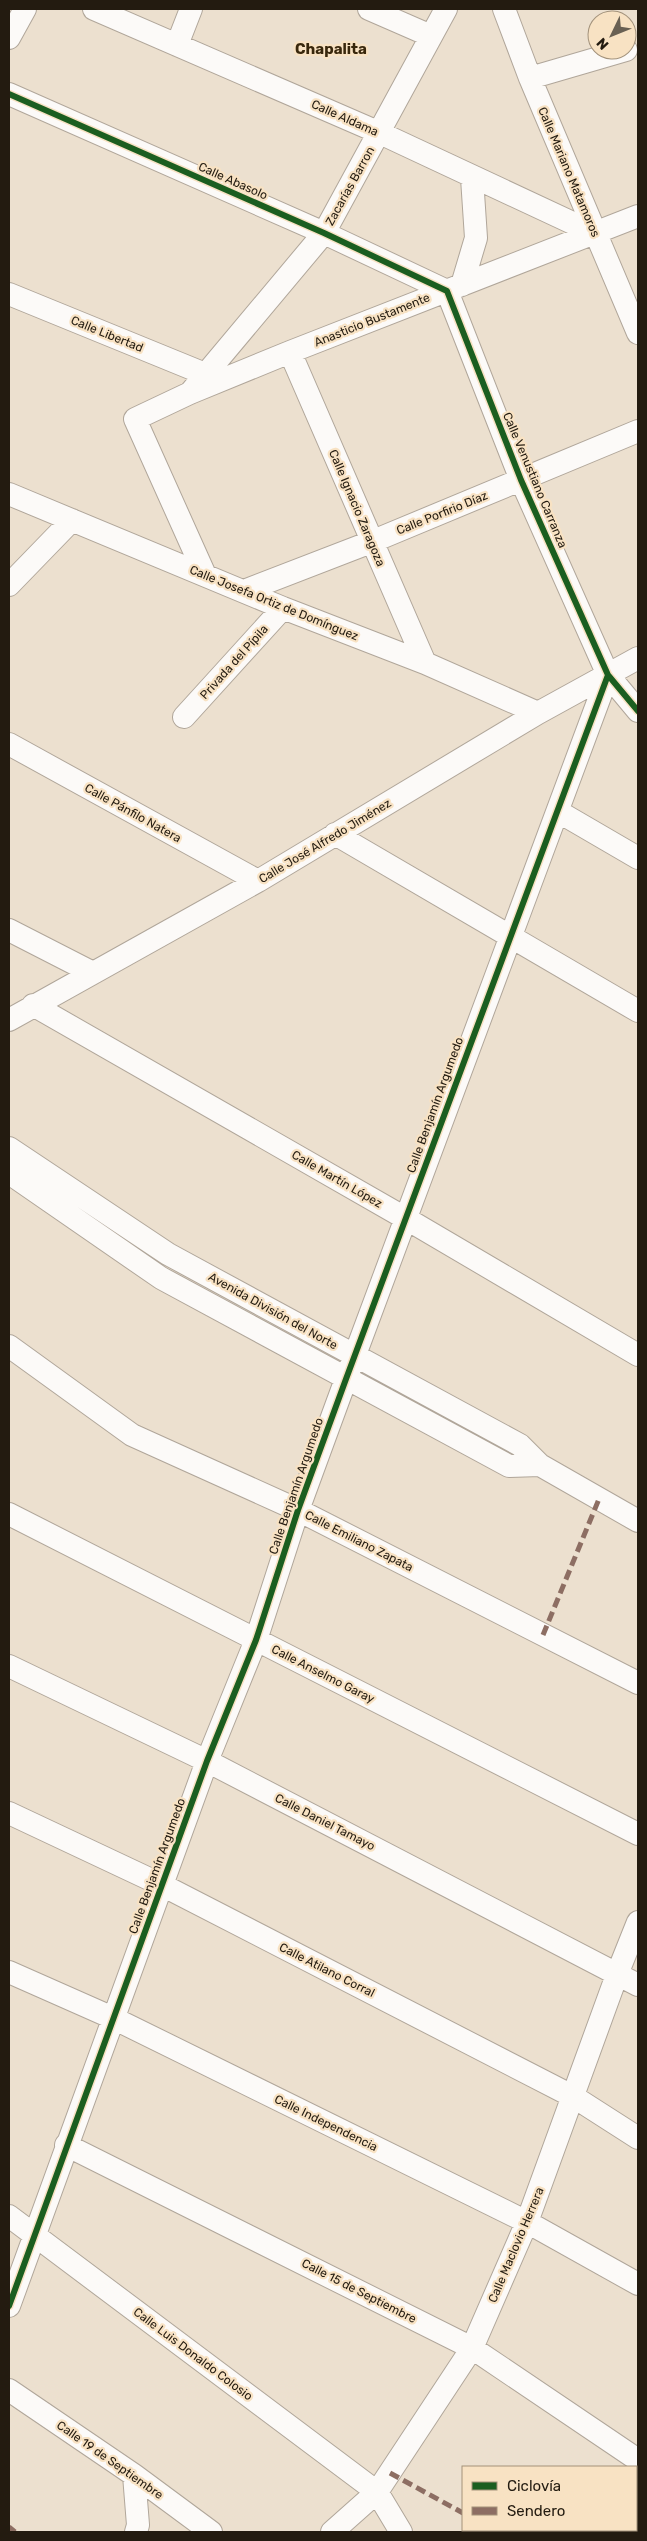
<svg xmlns="http://www.w3.org/2000/svg" width="647" height="2541" viewBox="0 0 647 2541" font-family="Rubik,sans-serif">
	<rect width="100%" height="100%" fill="#ece0cf"/>
	<g fill="none" stroke-linecap="round" stroke-linejoin="round">
		<!-- street casing -->
		<g stroke="#b0a69a" stroke-width="24">
			<path id="street" d="M94,9L380,133L594,233
				M369,9L431,36
				M504,9L530,78L638,333
				M9,38L25,9
				M177,45L191,9
				M530,78L626,50
				M9,94L324,233L447,291L521,480L608,675L638,711
				M462,285L476,238L472,178
				M9,294L205,374
				M290,352L425,663
				M190,393L324,233L446,9
				M9,494L283,608L425,663L538,713
				M205,575L135,419L190,393L290,352L638,216
				M9,585L72,520
				M244,591L371,542L638,431
				M184,717L283,608
				M9,744L258,881
				M559,812L638,858
				M335,834L638,1011
				M9,930L93,973
				M33,1005L405,1218L638,1355
				M9,1020L258,881L538,713L638,658
				M9,1148L168,1254L520,1445L540,1465L638,1521
				M9,1173L161,1278L509,1466L540,1465
				M9,1346L132,1435L298,1510L638,1683
				M9,1514L638,1834
				M9,1666L207,1761L638,1985
				M9,1813L162,1885L574,2097L638,2138
				M9,1972L113,2018L527,2222L638,2284
				M66,2145L472,2348L638,2460
				M9,2216L377,2492L401,2532
				M9,2306L207,1761L256,1640L298,1510L346,1379L608,675
				M9,2390L134,2475L211,2532
				M134,2475L138,2525L136,2532
				M332,2532L377,2492L472,2348L527,2222L618,1972L638,1922"/>
		</g>
		<!-- street -->
		<use href="#street" stroke="#fcfaf8" stroke-width="22"/>
		<!-- quiet -->
		<path stroke="#8d6e63" stroke-width="5" stroke-dasharray="10 5" stroke-linecap="butt" d="M543,1635L599,1499
			M390,2473L463,2513
			M9,2527L15,2532
			M493,2530L498,2532"/>
		<!-- cycleway casing -->
		<g stroke="#f8e2c3" stroke-width="9">
			<path id="cycleway" d="M9,94L324,233L447,291L521,480L608,675L638,711
				M9,2306L207,1761L256,1640L298,1510L346,1379L608,675"/>
		</g>
		<!-- cycleway -->
		<use href="#cycleway" stroke="#1b5e20" stroke-width="6"/>
	</g>
	<g text-anchor="middle" stroke-width="4.5" stroke-linejoin="round" paint-order="stroke">
		<!-- street labels -->
		<g font-size="12" fill="#231b10" stroke="#f8e2c3">
			<text transform="translate(345 118) rotate(24)" y="4">Calle Aldama</text>
			<text transform="translate(569 172) rotate(67)" y="4">Calle Mariano Matamoros</text>
			<text transform="translate(233 181) rotate(24)" y="4">Calle Abasolo</text>
			<text transform="translate(350 186) rotate(-61)" y="4">Zacarías Barron</text>
			<text transform="translate(372 320) rotate(-22)" y="4">Anasticio Bustamente</text>
			<text transform="translate(107 334) rotate(22)" y="4">Calle Libertad</text>
			<text transform="translate(535 480) rotate(67)" y="4">Calle Venustiano Carranza</text>
			<text transform="translate(357 508) rotate(67)" y="4">Calle Ignacio Zaragoza</text>
			<text transform="translate(442 513) rotate(-22)" y="4">Calle Porfirio Díaz</text>
			<text transform="translate(274 603) rotate(22)" y="4">Calle Josefa Ortiz de Domínguez</text>
			<text transform="translate(234 662) rotate(-48)" y="4">Privada del Pípila</text>
			<text transform="translate(133 813) rotate(29)" y="4">Calle Pánfilo Natera</text>
			<text transform="translate(325 841) rotate(-31)" y="4">Calle José Alfredo Jiménez</text>
			<text transform="translate(435 1105) rotate(-70)" y="4">Calle Benjamín Argumedo</text>
			<text transform="translate(337 1179) rotate(30)" y="4">Calle Martín López</text>
			<text transform="translate(273 1311) rotate(29)" y="4">Avenida División del Norte</text>
			<text transform="translate(296 1486) rotate(-71)" y="4">Calle Benjamín Argumedo</text>
			<text transform="translate(359 1541) rotate(27)" y="4">Calle Emiliano Zapata</text>
			<text transform="translate(323 1674) rotate(27)" y="4">Calle Anselmo Garay</text>
			<text transform="translate(325 1822) rotate(27)" y="4">Calle Daniel Tamayo</text>
			<text transform="translate(157 1866) rotate(-70)" y="4">Calle Benjamín Argumedo</text>
			<text transform="translate(327 1970) rotate(27)" y="4">Calle Atilano Corral</text>
			<text transform="translate(326 2123) rotate(26)" y="4">Calle Independencia</text>
			<text transform="translate(516 2245) rotate(-67)" y="4">Calle Maclovio Herrera</text>
			<text transform="translate(359 2291) rotate(27)" y="4">Calle 15 de Septiembre</text>
			<text transform="translate(193 2354) rotate(37)" y="4">Calle Luis Donaldo Colosio</text>
			<text transform="translate(110 2460) rotate(35)" y="4">Calle 19 de Septiembre</text>
		</g>
		<!-- quarter labels -->
		<g font-size="15" font-weight="bold" fill="#38270c" stroke="#f8e2c3">
			<text x="331" y="54">Chapalita</text>
		</g>
	</g>
	<!-- border -->
	<rect width="647" height="2541" fill="none" stroke="#231b10" stroke-width="20"/>
	<!-- legend -->
	<rect x="462" y="2466" width="175" height="65" fill="#f8e2c3" stroke="#a3927b"/>
	<rect x="472" y="2482" width="25" height="8" fill="#1b5e20" stroke="#a3927b"/>
	<text x="507" y="2491" font-size="15" fill="#231b10">Ciclovía</text>
	<rect x="472" y="2507" width="25" height="8" fill="#8d6e63" stroke="#a3927b"/>
	<text x="507" y="2516" font-size="15" fill="#231b10">Sendero</text>
	<!-- north arrow -->
	<g transform="translate(612 35) rotate(227)"><circle r="24" fill="#f8e2c3" stroke="#a3927b"/>
	<path d="M0-4L9 19L0 12L-9 19Z" fill="#696053"/>
	<text y="-8" font-size="14" font-weight="bold" text-anchor="middle" fill="#231b10">N</text>
	</g>
</svg>
